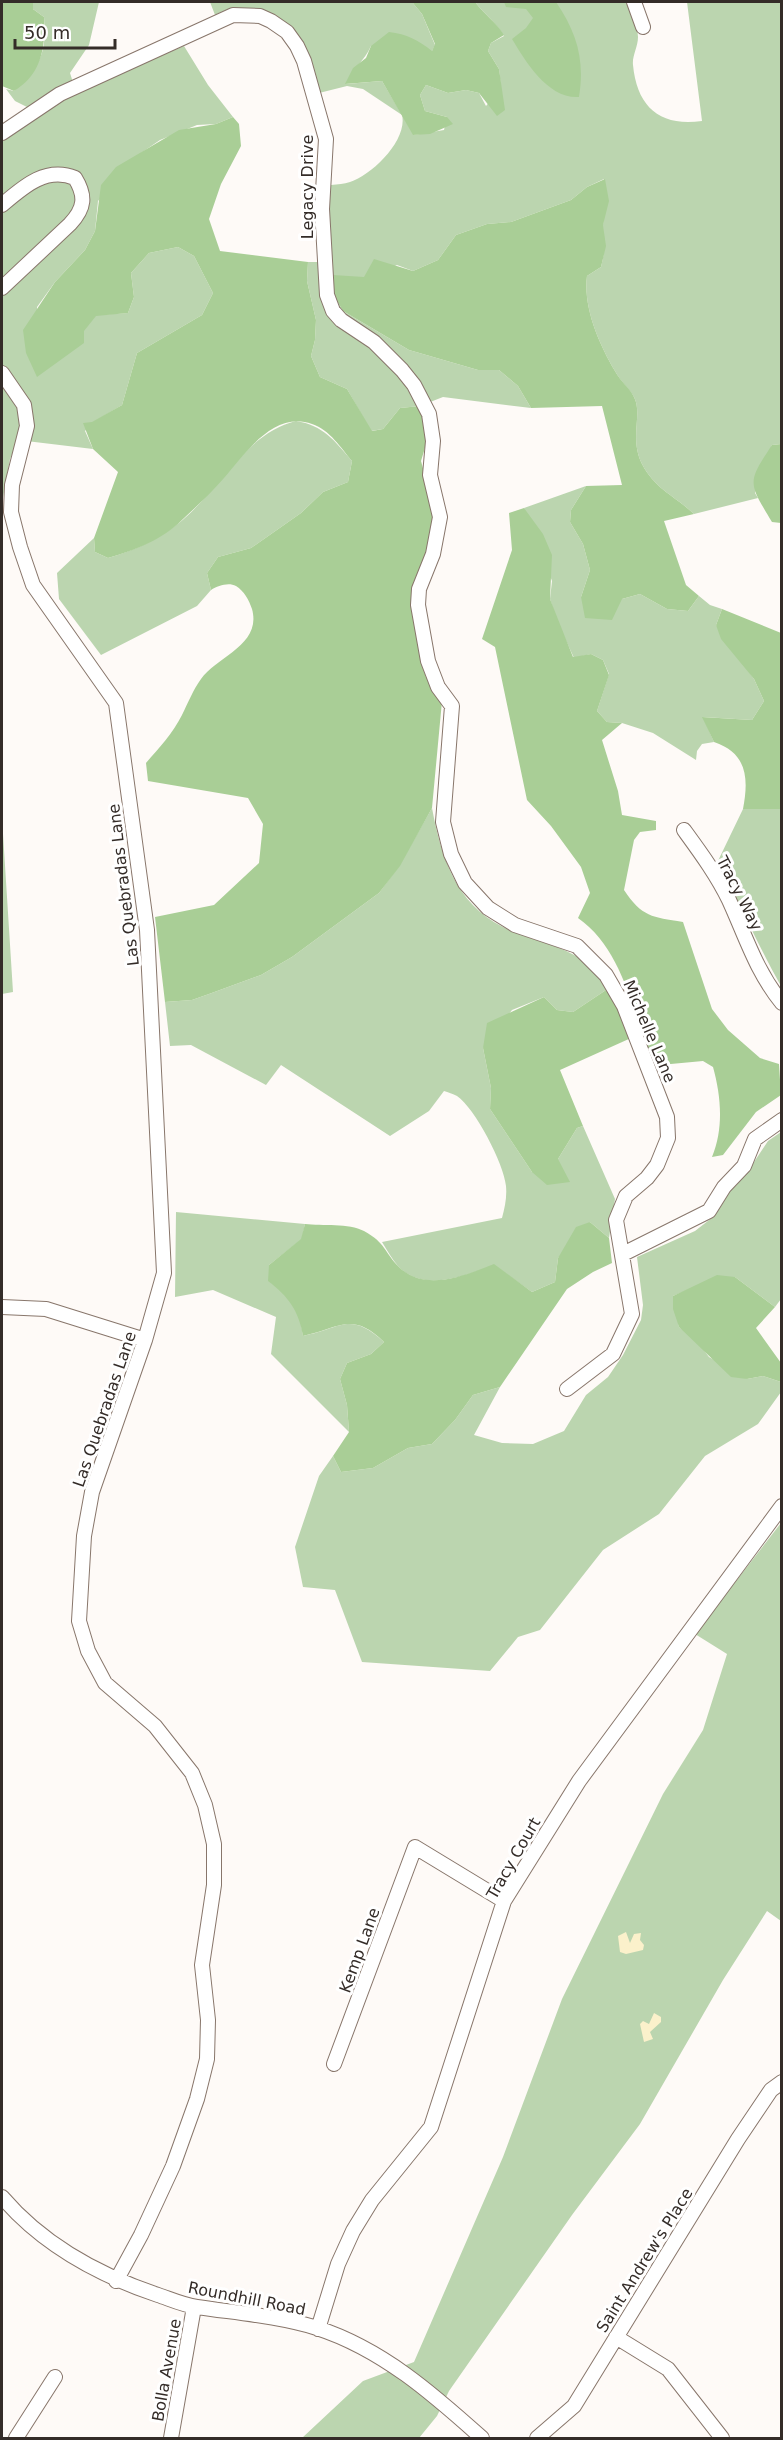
<svg xmlns="http://www.w3.org/2000/svg" width="783" height="2440" viewBox="0 0 783 2440" font-family="'DejaVu Sans',sans-serif">
	<rect width="100%" height="100%" fill="#fefaf7"/>
	<!-- green -->
	<path fill="#bbd5af" d="M33,2H99L89,45L70,73L76,92L184,46L208,85L233,117L216,124L197,125L160,140L141,153L98,201L95,231L85,250L55,282L37,307V376L51,366L96,315L128,313L134,297L131,273L149,253L178,247L194,256L213,293L202,315L137,353L122,405L92,423L85,431L93,449L18,440L10,459L2,503V126L27,107L15,101L6,89L14,91C40,65 47,55 44,17L33,9Z
		M210,2H412L422,14L435,45L432,51L371,46C364,62 353,67 346,84L382,81L414,135L444,130L447,117L425,111L420,95L426,85L448,93L466,90L479,93L486,106L501,88L499,69L488,51L491,43L504,36C496,22 484,14 475,2H626C630,12 638,26 638,37C638,47 632,56 633,65C637,107 660,127 702,121L687,2H781V444L772,445L755,493L758,498L694,514C675,496 655,489 642,464C629,438 643,414 634,397C629,388 620,381 615,371C599,344 583,307 587,276L601,267C606,247 603,244 603,225C604,205 610,202 604,179L587,187L571,200L511,222L487,224L456,235L438,260L413,271L397,265L332,293L343,311L409,350L478,370H499L518,386L531,408L443,397L420,406L400,408L383,429L371,431L347,389L320,377L311,356L315,340L316,320L307,281L308,262H330L327,211L331,185C338,184 344,184 350,182C372,175 408,140 402,115L363,89L347,86L319,93C310,56 299,16 256,10C241,7 228,7 215,15Z
		M296,421C323,425 335,441 352,461L348,482L323,492L301,513L251,548L218,557L207,573L211,590L197,606L101,655L59,599L57,573L94,538L95,552L108,558C135,550 157,540 179,523C219,491 244,434 296,421Z
		M586,486L571,510L570,522L583,544L590,570L581,597L622,599L640,594L667,609L688,611L699,596L710,605L722,609L716,625L754,679L764,701L752,720L703,717L714,742L702,744L697,751L696,760L653,733L622,723L607,722L597,711L609,674L603,660L591,654L574,658L557,621L550,599L552,581L524,508Z
		M763,807L781,809V986C758,946 741,903 716,865L743,809Z
		M432,808C441,856 455,903 503,927C529,940 559,944 584,961C593,968 601,979 609,988L573,1012L557,1010L544,997L512,1010L483,1048L491,1088L490,1109L532,1172L558,1159L577,1128L583,1126L615,1199L609,1238L590,1222L558,1258L555,1282L532,1292L494,1265C465,1276 423,1293 398,1266C392,1259 387,1250 382,1242L502,1218C505,1207 507,1197 506,1186C504,1164 475,1108 457,1096C453,1094 448,1092 444,1091L429,1111L390,1136L281,1065L266,1085L191,1045L170,1046L165,1002L192,1000L209,994L261,975L292,957L379,893L399,866Z
		M2,818L13,992L2,994Z
		M781,1132V1299L775,1307L735,1277L695,1287L673,1296L679,1327L697,1341L709,1357L747,1379L763,1376L781,1382V1392L758,1424L705,1456L659,1514L603,1550L540,1630L518,1637L490,1671L362,1662L335,1590L303,1587L295,1547L319,1476L333,1456L341,1472L373,1468L408,1448L432,1444L455,1420L473,1395L500,1387L474,1435L502,1443L533,1444L564,1431L586,1395L608,1377L623,1355L641,1320L643,1305L637,1257L695,1231L713,1217L729,1189L748,1171L768,1141Z
		M176,1212L305,1224L302,1239L269,1265L300,1317L303,1336C342,1328 350,1311 384,1342L371,1354L347,1363L340,1379L347,1405L349,1432L271,1354L276,1317L213,1290L175,1297Z
		M781,1523V1921L767,1911L723,1980L640,2124L572,2215L449,2391L437,2416L419,2438H302L363,2381L414,2362L503,2157L562,1999L663,1794L703,1730L727,1654L695,1634Z"/>
	<!-- forest -->
	<path fill="#a9ce96" d="M2,2H33V9L44,17C46,48 41,75 14,91L2,86Z
		M412,2H475C484,14 496,22 504,35L491,43L488,51L499,69L505,110L497,116L479,93L466,90L448,93L426,85L420,95L425,111L447,117L453,124L430,134L413,135L382,81L345,84L353,68L366,58L371,46L389,32C407,34 418,40 432,51L435,44L422,14Z
		M504,2H556C577,33 585,60 579,97C548,99 526,62 512,39L526,28L533,18L526,9L506,7Z
		M233,117L239,124L241,146L221,184L209,219L220,251L308,262L307,281L316,320L315,340L311,356L320,377L347,389L372,431L383,429L400,408L420,406L427,441L421,461L434,509L426,553L414,581L412,598L421,661L426,677L442,701L432,808L400,866L379,893L292,957L261,975L209,994L192,1000L165,1002L155,917L214,905L259,863L263,824L248,798L148,781L146,763C159,748 173,733 182,715C188,703 193,690 201,679C217,656 262,645 252,609C249,600 244,591 236,586C228,582 218,586 211,590L207,573L218,557L251,548L301,513L323,492L348,482L352,461C341,448 330,430 312,424C274,410 245,454 224,478C211,493 196,507 182,520C162,540 135,550 108,558L95,552L94,538L118,472L93,449L83,423L92,422L122,405L137,353L202,315L213,293L194,256L178,247L149,253L131,273L134,297L128,313L96,316L84,331V343L37,377L26,353L23,330L55,282L85,250L95,231L101,185L116,167L179,130L216,124Z
		M605,179L609,201L603,225L606,246L601,267L587,276C583,307 599,344 615,371C620,381 630,388 634,397C643,414 629,438 642,464C655,489 675,496 694,514L664,521L686,585L699,596L688,611L667,609L640,594L622,599L612,620L585,618L581,597L590,570L583,544L570,522L571,510L586,486L622,485L602,406L531,408L518,386L499,370H478L409,350L343,311L332,293L333,275L364,277L374,259L413,271L438,260L456,235L487,224L511,222L571,200L587,187Z
		M781,444H782L781,523L772,522C748,482 747,483 772,445Z
		M524,508L543,534L552,555L550,599L573,657L591,654L603,660L609,675L597,711L607,722L622,723L602,740L618,791L622,815L656,821V830L640,832L634,840L624,890C642,917 652,917 683,922L712,1009L728,1030L760,1058L779,1064L781,1095L756,1112L723,1155L712,1157C724,1128 721,1096 713,1067L703,1061L660,1065L652,1049L648,1051C632,1006 620,947 578,918L590,893L581,867L551,826L527,800L495,647L482,639L512,550L509,513Z
		M722,609L781,633V809H743C749,778 747,753 714,742L702,717L752,720L764,701L754,679L721,639L716,625Z
		M609,988L631,1038L560,1070L583,1126L577,1128L558,1159L570,1182L547,1185L532,1172L490,1109L491,1088L483,1048L487,1023L544,997L557,1010L573,1012Z
		M590,1222L609,1238L612,1263L593,1272L567,1289L500,1387L473,1395L455,1420L432,1444L408,1448L373,1468L341,1472L333,1456L349,1432L347,1405L340,1379L347,1363L371,1354L384,1342C352,1311 340,1328 303,1336C299,1311 288,1296 268,1281L269,1265L301,1239L305,1224C322,1226 349,1223 364,1231C386,1243 384,1252 399,1267C425,1292 464,1276 494,1264L532,1292L555,1282L558,1258L576,1227Z
		M717,1275L735,1277L775,1307L756,1328L781,1363V1382L763,1376L747,1379L731,1377L679,1327L673,1309V1296Z"/>
	<!-- sand -->
	<path fill="#fbf1cb" d="M626,1932L630,1943L634,1934L641,1933L640,1940L644,1945L643,1950L626,1954L620,1952L618,1936Z
		M654,2013L661,2017V2022L650,2032L653,2039L644,2042L640,2024L643,2021L649,2024Z"/>
	<g fill="none" stroke-linecap="round" stroke-linejoin="round">
		<!-- minor casing -->
		<g stroke="#88766b" stroke-width="16">
			<path id="minor" d="M634,2L643,27
				M2,133L60,94L233,15L260,16L271,21L287,32L297,46L304,61L326,139L322,209L327,295L333,311L341,320L374,342L402,370L414,385L429,414L433,441L430,475L440,517L433,554L419,589L418,605L428,661L438,687L452,706L443,822L451,854L465,883L488,908L515,925L577,946L606,975L624,1006L667,1117L668,1138L657,1165L647,1178L626,1196L616,1220L632,1314L613,1354L567,1389
				M2,205C23,187 46,166 75,178C86,196 85,208 70,224L2,288
				M2,373L24,405L27,426L12,485L11,512L20,547L33,585L116,703L147,930L164,1273L145,1340L92,1492L84,1536L79,1621L88,1651L105,1683L155,1726L192,1773L205,1805L214,1844V1885L202,1965L208,2020L207,2059L197,2099L173,2166L141,2235L116,2281
				M684,830C700,852 717,875 729,900C746,937 756,971 782,1003
				M623,1254L709,1211L724,1187L744,1166L755,1139L782,1120
				M2,1307L46,1309L145,1340
				M334,2064L415,1847L504,1901
				M2,2197C43,2245 98,2275 158,2295C170,2299 183,2305 197,2307C237,2313 278,2316 317,2328C382,2349 433,2394 482,2438
				M318,2329L338,2264L353,2231L372,2200L431,2127L504,1901L579,1781L782,1506
				M616,2337L668,2369L722,2438
				M16,2438L55,2377
				M171,2438L194,2307
				M537,2438L574,2406L738,2139L771,2090L782,2082"/>
		</g>
		<!-- minor -->
		<use href="#minor" stroke="#fff" stroke-width="14"/>
	</g>
	<g text-anchor="middle" stroke-width="6" stroke-linejoin="round" paint-order="stroke">
		<!-- street labels -->
		<g font-size="16" fill="#342c28" stroke="#fff">
			<text transform="translate(307 187) rotate(-90)" y="6">Legacy Drive</text>
			<text transform="translate(123 885) rotate(-97)" y="6">Las Quebradas Lane</text>
			<text transform="translate(740 893) rotate(63)" y="6">Tracy Way</text>
			<text transform="translate(650 1031) rotate(67)" y="6">Michelle Lane</text>
			<text transform="translate(104 1409) rotate(-71)" y="6">Las Quebradas Lane</text>
			<text transform="translate(513 1858) rotate(-60)" y="6">Tracy Court</text>
			<text transform="translate(359 1950) rotate(-70)" y="6">Kemp Lane</text>
			<text transform="translate(644 2260) rotate(-58)" y="6">Saint Andrew's Place</text>
			<text transform="translate(247 2298) rotate(11)" y="6">Roundhill Road</text>
			<text transform="translate(166 2370) rotate(-80)" y="6">Bolla Avenue</text>
		</g>
	</g>
	<!-- border -->
	<rect width="783" height="2440" fill="none" stroke="#342c28" stroke-width="6"/>
	<!-- scale -->
	<path d="M15 39v9h100v-9" fill="none" stroke="#342c28" stroke-width="3"/>
	<text x="24" y="39" font-size="18" fill="#342c28" stroke="#ffffff" stroke-width="4.5" paint-order="stroke">50 m</text>
</svg>
